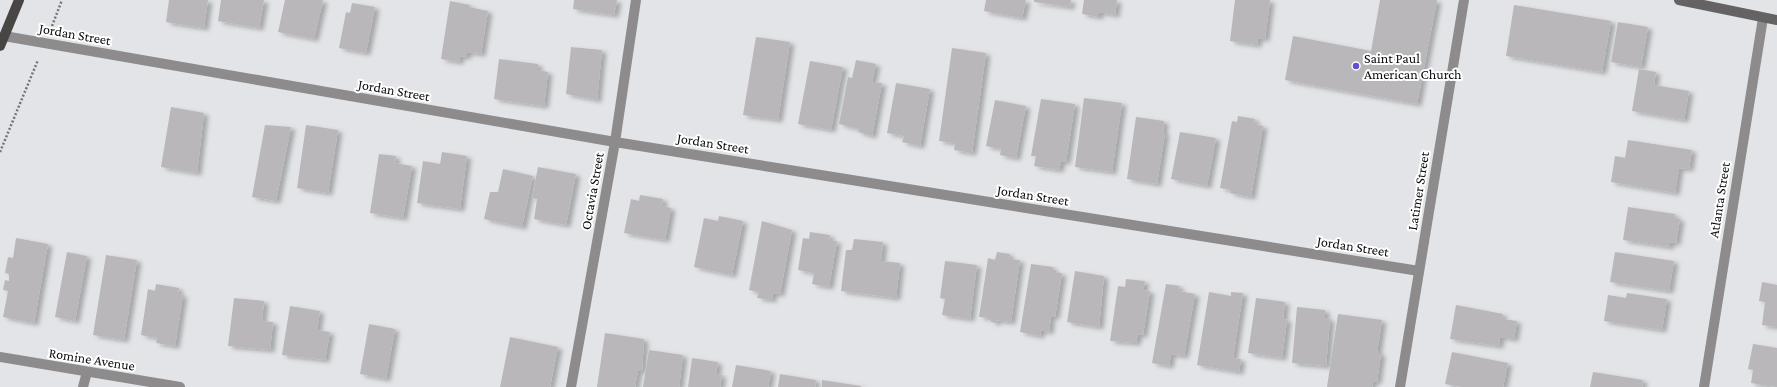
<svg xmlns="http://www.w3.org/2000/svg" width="1777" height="387" viewBox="0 0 1777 387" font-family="'Crimson Pro',serif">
	<defs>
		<filter id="shadow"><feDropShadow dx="4.5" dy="2.5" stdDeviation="2" flood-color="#0004"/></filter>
	</defs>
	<rect width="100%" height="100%" fill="#e2e4e7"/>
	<!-- building -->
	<path fill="#bab7ba" filter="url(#shadow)" d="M169,0H208L204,28L166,22Z
		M221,0H264L259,28L218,21Z
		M285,0H323L314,39L278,32Z
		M574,0H617L614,15L573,9Z
		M986,0H1026L1022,18L984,11Z
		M1034,0H1071L1070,7L1034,2Z
		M1084,0H1117L1115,15L1099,12V17L1082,14Z
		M1235,0H1270L1265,39L1258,38L1257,45L1230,41Z
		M1380,0H1437L1417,104L1285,80L1293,36L1371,51Z
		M450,1L470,5L469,7L488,11L481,54L467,52V57L460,56L459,62L441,59Z
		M352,3L375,7L366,53L339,48L346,12L350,13Z
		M1514,5L1611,21L1602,72L1506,56Z
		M1618,22L1648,27L1641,67L1611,62Z
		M756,37L790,42L778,120L743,115Z
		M571,47L602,50L597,100L566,94Z
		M952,48L986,53L972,153L954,150L955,143L939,141Z
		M499,59L538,64V70L548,72L544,106L494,99Z
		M856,60L876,64L872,82L882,83L872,136L858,132L859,129L839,124L848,77L852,78Z
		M810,61L843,67L831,130L798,124Z
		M1639,69L1656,72L1654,85L1689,91L1684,120L1632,111Z
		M896,83L930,89L920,146L902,142L904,136L887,133Z
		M1084,98L1122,103L1112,172L1075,167Z
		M1041,99L1075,104L1066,162L1061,161L1059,170L1034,166L1036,156H1031Z
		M995,100L1026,106L1016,158L1000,155L1001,149L986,146Z
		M171,107L204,113L197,173L161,167Z
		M1238,116L1255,119L1254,124L1263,126L1251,197L1230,193L1231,190L1220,188L1232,121L1237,122Z
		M1136,117L1164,121L1163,133H1165L1157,184L1127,179Z
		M265,125L291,127L276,201L252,197Z
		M306,125L338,130L328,193L297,188Z
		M1180,132L1216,138L1207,186L1171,179Z
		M1628,140L1692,150L1689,169L1679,168L1675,193L1611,182L1615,156L1625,158Z
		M442,152L467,156L460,209L417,203L423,161L440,164Z
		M379,154L396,156L395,163L412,166L403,218L370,213Z
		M538,167L576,174L566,225L534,219L537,199L532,198Z
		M503,169L533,176L522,227L484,219L490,192H498Z
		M640,195L663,199L662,206L671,208L665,240L624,233L631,199L639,201Z
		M1628,207L1675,214L1674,218L1680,219L1676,243L1670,242V247L1623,240Z
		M719,216L743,221L732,275L694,267L704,218L718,221Z
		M762,221L792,230L780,294L773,293L772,300L757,298L759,292L749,290Z
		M810,232L830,235L829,240L837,241L829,287L812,284L814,273L798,270L803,238L809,239Z
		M16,238L48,244L34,323L3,317L8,291L3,290L5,280L9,281V274L5,273L8,257L13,258Z
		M854,239L883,242L881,261L900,263L896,298L841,291L846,250H852Z
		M67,252L87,256L75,321L55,317Z
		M997,252L1010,254L1009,259L1020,260L1011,322L996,320V323L991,322V318L979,317L988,258L995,260Z
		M1615,252L1674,261L1669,291L1610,282Z
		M106,255L137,260L124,340L93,335Z
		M945,261L977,265L970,319L942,315L945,299L940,298Z
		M1031,264L1053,267V272L1062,273L1055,317L1051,316L1049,332L1041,330L1040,336L1020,332Z
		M1075,271L1104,276L1099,327L1067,322Z
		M1126,279L1145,281L1143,290L1150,291L1143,335L1138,334L1136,343L1110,341L1118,286L1125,287Z
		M1762,282L1777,285V327L1762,325L1765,302L1759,301Z
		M156,284L179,288L178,294L183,295L175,346L156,343L157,338L141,335L148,289L155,291Z
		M1166,284L1180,286L1178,291L1195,294L1184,356L1171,354L1169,366L1152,363Z
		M1209,292L1231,296V292L1243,293L1233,358L1241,359L1239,372L1197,365Z
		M1627,293L1667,299L1662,330L1604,321L1608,295L1626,298Z
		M234,298L264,301L262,321L273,322L270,350L228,346Z
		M1256,298L1285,302L1283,319L1287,320L1282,358L1248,353Z
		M1456,305L1503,314L1502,319L1517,321L1514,339L1500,337L1499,346L1450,339Z
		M290,306L320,311L317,330L330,332L325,360L282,355Z
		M1297,307L1325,310V318L1330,319L1326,366L1292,363Z
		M1338,314L1382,320L1377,353H1381L1377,382L1373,381L1372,387H1327Z
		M369,324L395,329L386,379L360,374Z
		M605,333L644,339L642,371L638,370L635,387H597Z
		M510,337L558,347L550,387H500Z
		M1753,344L1777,348V387L1751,383L1753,370L1748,369Z
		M649,350L683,355L679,387H643Z
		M1452,352L1508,363L1503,387H1462L1445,384Z
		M692,358L718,362L716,374L722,375L720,387H688Z
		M736,365L771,371L768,387H732Z
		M1593,372L1643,380L1642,387H1590Z
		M780,374L816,380L815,387H778Z
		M822,380L861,386V387H822Z"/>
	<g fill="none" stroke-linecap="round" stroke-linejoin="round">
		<!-- path -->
		<path stroke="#737476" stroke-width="2.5" stroke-dasharray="2 2" stroke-linecap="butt" d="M52,26L62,0
			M0,152L38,60"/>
		<!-- lane -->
		<path stroke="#8d8b8b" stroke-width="10" d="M83,387L87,372"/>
		<!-- street -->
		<path stroke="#8d8b8b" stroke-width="10" d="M4,36L615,142L1419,271
			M0,357L180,387
			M571,387L615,142L636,0
			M1400,387L1464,0
			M1704,387L1763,18"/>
		<!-- secondary -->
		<path stroke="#646262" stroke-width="10" d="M1679,0L1777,20"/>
		<!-- primary -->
		<path stroke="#484545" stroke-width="10" d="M0,46L19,0"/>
	</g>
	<!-- markers -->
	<circle fill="#6151ca" stroke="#fff" stroke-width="1.5" cx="1356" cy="66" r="4"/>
	<g text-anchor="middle" stroke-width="4" stroke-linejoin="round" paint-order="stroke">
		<!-- street labels -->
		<g font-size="14" fill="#0b0b0c" stroke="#fff">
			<text transform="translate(75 34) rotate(10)" y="5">Jordan Street</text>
			<text transform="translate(394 90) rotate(10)" y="5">Jordan Street</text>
			<text transform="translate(713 143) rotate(9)" y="5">Jordan Street</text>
			<text transform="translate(592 191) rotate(-80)" y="5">Octavia Street</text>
			<text transform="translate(1418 191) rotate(-81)" y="5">Latimer Street</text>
			<text transform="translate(1033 195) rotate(9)" y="5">Jordan Street</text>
			<text transform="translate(1719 200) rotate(-81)" y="5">Atlanta Street</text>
			<text transform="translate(1353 246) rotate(9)" y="5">Jordan Street</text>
			<text transform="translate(92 359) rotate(9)" y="5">Romine Avenue</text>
		</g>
		<!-- poi labels -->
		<g font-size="14" fill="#0b0b0c" stroke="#fff" text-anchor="start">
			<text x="1364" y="63">Saint Paul<tspan x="1364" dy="16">American Church</tspan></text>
		</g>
	</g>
</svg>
